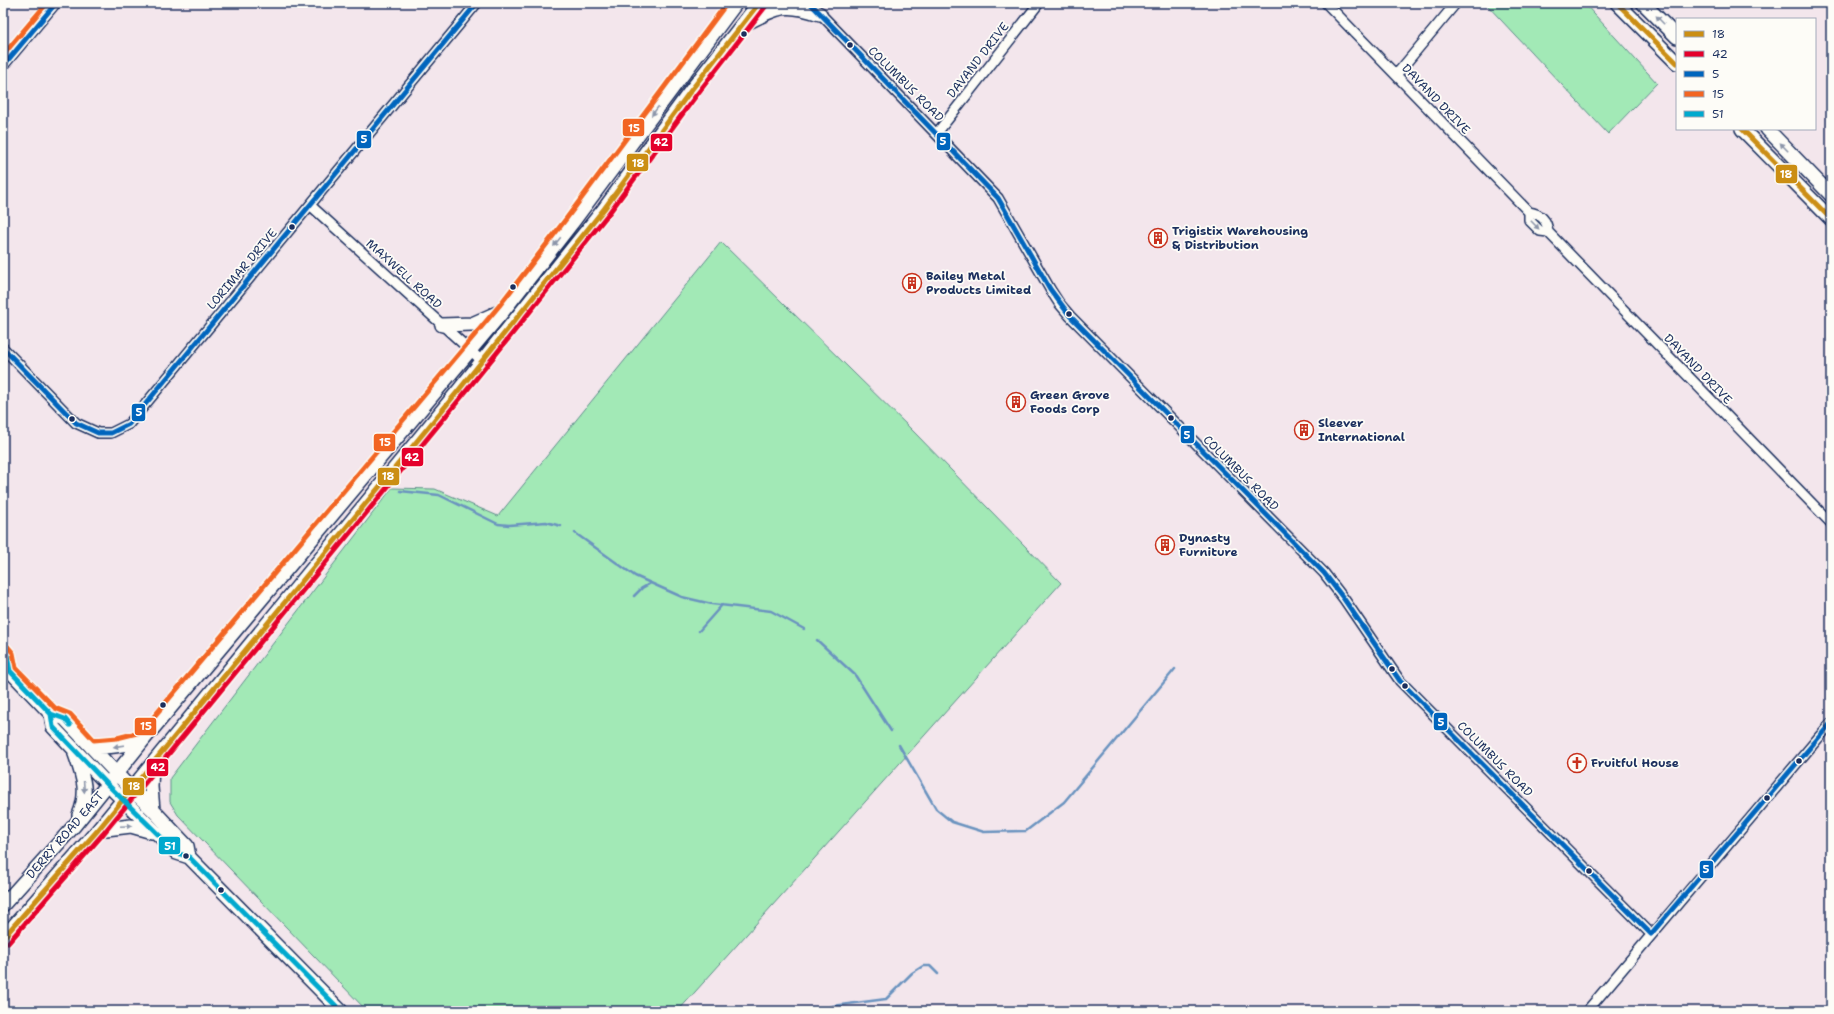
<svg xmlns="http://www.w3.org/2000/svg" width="1834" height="1014" viewBox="0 0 1834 1014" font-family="'Shantell Sans',sans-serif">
	<rect width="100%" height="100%" fill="#f3e6ec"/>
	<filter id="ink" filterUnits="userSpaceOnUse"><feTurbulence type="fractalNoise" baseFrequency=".025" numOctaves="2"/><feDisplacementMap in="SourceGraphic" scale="8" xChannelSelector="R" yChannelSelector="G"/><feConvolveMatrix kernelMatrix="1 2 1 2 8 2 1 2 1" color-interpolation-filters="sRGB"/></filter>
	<g filter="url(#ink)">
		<!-- green -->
		<path fill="#a2e9b6" stroke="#5e8c8a" d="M1485,3H1584L1657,83L1608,134Z
			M721,242L915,433L1061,583L678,1011H367L178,815L170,802V778L392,488L435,489L498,516Z"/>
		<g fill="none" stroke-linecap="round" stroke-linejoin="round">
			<!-- stream -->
			<path stroke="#6b93bf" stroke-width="2.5" d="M400,491L439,495L498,524L509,525L546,522L561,526
				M575,533L635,576L682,597L712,604L771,611L804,629
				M634,596L642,588L651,583
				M699,631L722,605
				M817,640L855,675L891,731
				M899,745L936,809L952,822L984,832L1026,831L1064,802L1175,669
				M820,1011L833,1006L886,999L912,973L923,966H930L938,974"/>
			<!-- minor casing -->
			<g stroke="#1b2f5e" stroke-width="12">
				<path id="minor" d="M810,3L998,198L1050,289L1059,303L1070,316L1324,573L1344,599L1400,681L1651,934
					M1326,3L1529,212C1541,214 1547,220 1548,232L1831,523
					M3,66L56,3
					M1396,75L1456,3
					M937,133L1039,3
					M310,205L482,361
					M1529,212V220L1540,231L1548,232
					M3,348L76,423L98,433H111L129,424L477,3
					M1587,1011L1831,723"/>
			</g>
			<!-- secondary casing -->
			<g stroke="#1b2f5e" stroke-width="16">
				<path id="secondary" d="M1617,3L1677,63
					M1643,3L1677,37
					M745,24C778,7 784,2 820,14
					M1742,129L1831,219
					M1767,129L1831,195
					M442,325L472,324L499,312
					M3,652L7,656L10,671L51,714L65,719L131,789L153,810L187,846L189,857
					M51,714L53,727L108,785L177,853L189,857L341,1011
					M91,747C110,747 127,746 144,738
					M75,754C83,777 89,791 79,815
					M152,764L151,787L153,810
					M98,830L131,826L152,832
					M3,905L74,826L145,738L504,310L572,223L736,3
					M3,938L98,830L458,391L604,209L692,89L759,3"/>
			</g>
			<!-- minor -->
			<use href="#minor" stroke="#fdfcf7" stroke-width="9"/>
			<!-- secondary -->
			<use href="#secondary" stroke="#fdfcf7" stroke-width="13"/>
			<!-- bus-1 casing -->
			<g stroke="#fdfcf7" stroke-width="8">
				<path id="bus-1" d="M1617,3L1677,63
					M1742,129L1831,219
					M3,938L98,830L458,391L604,209L692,89L759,3"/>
			</g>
			<!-- bus-2 casing -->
			<g stroke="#fdfcf7" stroke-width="8">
				<path id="bus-2" d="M8,943L103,834L463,395L609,213L698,93L765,7"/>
			</g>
			<!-- bus-3 casing -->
			<g stroke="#fdfcf7" stroke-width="8">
				<path id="bus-3" d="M810,3L998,198L1050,289L1070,316L1324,573L1344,599L1400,681L1651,934L1831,723
					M3,66L56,3
					M3,348L76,423L98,433H111L129,424L477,3"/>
			</g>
			<!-- bus-4 casing -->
			<g stroke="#fdfcf7" stroke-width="8">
				<path id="bus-4" d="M3,55L47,3
					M8,647L13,653L16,668L55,708L70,714L94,740L117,738L141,732L499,306L566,219L727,3"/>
			</g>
			<!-- bus-5 casing -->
			<g stroke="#fdfcf7" stroke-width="8">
				<path id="bus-5" d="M3,652L7,656L10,671L51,714L65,719L70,725
					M51,714L53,727L108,785L177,853L189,857L341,1011"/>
			</g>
			<!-- bus-1 -->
			<use href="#bus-1" stroke="#cb8e13" stroke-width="5"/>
			<!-- bus-2 -->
			<use href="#bus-2" stroke="#e4002b" stroke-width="5"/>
			<!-- bus-3 -->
			<use href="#bus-3" stroke="#0065bd" stroke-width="5"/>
			<!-- bus-4 -->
			<use href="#bus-4" stroke="#f26522" stroke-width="5"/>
			<!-- bus-5 -->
			<use href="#bus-5" stroke="#00a9ce" stroke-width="5"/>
		</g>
		<!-- one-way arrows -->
		<defs><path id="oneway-solid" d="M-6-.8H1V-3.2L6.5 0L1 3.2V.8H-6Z"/></defs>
		<g fill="#8c96aa">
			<use href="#oneway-solid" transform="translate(1660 20) rotate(-134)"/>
			<use href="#oneway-solid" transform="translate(655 111) rotate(127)"/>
			<use href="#oneway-solid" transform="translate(1784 147) rotate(-134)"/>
			<use href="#oneway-solid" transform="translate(1535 225) rotate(46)"/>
			<use href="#oneway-solid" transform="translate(557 242) rotate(128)"/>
			<use href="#oneway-solid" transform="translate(119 746) rotate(171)"/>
			<use href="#oneway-solid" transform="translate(84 787) rotate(86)"/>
			<use href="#oneway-solid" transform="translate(126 826) rotate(-2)"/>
		</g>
	</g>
	<!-- icons -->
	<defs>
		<g id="building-ring" transform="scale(1)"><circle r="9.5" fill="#fdfcf7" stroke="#c8321e" stroke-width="1.5"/><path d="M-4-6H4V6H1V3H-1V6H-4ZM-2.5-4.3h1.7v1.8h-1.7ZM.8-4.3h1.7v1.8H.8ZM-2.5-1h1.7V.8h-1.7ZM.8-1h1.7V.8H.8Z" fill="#c8321e"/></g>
		<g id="church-ring" transform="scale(1)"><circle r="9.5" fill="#fdfcf7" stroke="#c8321e" stroke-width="1.5"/><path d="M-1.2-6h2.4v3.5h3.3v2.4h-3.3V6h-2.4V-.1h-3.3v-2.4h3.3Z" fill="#c8321e"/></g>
	</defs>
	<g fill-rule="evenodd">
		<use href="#building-ring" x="1158" y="238"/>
		<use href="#building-ring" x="912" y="283"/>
		<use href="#building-ring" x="1016" y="402"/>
		<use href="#building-ring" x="1304" y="430"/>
		<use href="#building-ring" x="1165" y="545"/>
		<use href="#church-ring" x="1577" y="763"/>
	</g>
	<!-- markers -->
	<g fill="#1b2f5e" stroke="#fdfcf7" stroke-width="1.5">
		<circle cx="744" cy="34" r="3.5"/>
		<circle cx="850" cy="45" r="3.5"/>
		<circle cx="292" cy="227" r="3.5"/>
		<circle cx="513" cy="287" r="3.5"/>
		<circle cx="1069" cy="314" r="3.5"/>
		<circle cx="1171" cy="418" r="3.5"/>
		<circle cx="72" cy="419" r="3.5"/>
		<circle cx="1392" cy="669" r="3.5"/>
		<circle cx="1405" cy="686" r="3.5"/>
		<circle cx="163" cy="705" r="3.5"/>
		<circle cx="1799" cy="761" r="3.5"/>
		<circle cx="1767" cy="798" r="3.5"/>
		<circle cx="186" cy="856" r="3.5"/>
		<circle cx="1589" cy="871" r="3.5"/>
		<circle cx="221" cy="890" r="3.5"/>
	</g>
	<g text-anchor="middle" stroke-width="3.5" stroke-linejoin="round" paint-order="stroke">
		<!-- street labels -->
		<g font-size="12" fill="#1b2f5e" stroke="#fdfcf7">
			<text transform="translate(978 60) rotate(-52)" y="4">DAVAND DRIVE</text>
			<text transform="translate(906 84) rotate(45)" y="4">COLUMBUS ROAD</text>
			<text transform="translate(1436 99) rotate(46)" y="4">DAVAND DRIVE</text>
			<text transform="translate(242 269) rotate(-50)" y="4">LORIMAR DRIVE</text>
			<text transform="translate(404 274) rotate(42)" y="4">MAXWELL ROAD</text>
			<text transform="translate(1698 369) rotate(46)" y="4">DAVAND DRIVE</text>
			<text transform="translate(1241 473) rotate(45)" y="4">COLUMBUS ROAD</text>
			<text transform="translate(1495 759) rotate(45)" y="4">COLUMBUS ROAD</text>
			<text transform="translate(65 835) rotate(-49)" y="4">DERRY ROAD EAST</text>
		</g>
		<!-- poi labels -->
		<g font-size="12" font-weight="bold" fill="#1b2f5e" stroke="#fdfcf7" text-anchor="start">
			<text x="1172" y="235">Trigistix Warehousing<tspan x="1172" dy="14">&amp; Distribution</tspan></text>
			<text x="926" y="280">Bailey Metal<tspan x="926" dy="14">Products Limited</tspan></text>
			<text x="1030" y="399">Green Grove<tspan x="1030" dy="14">Foods Corp</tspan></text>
			<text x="1318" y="427">Sleever<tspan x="1318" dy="14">International</tspan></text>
			<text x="1179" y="542">Dynasty<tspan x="1179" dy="14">Furniture</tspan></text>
			<text x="1591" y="767">Fruitful House</text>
		</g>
	</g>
	<g stroke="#fdfcf7" stroke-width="1.5">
		<rect x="622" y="118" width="23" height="19" rx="4" fill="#f26522"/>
		<rect x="356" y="130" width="16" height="19" rx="4" fill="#0065bd"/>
		<rect x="936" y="132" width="15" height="19" rx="4" fill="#0065bd"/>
		<rect x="650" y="133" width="23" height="19" rx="4" fill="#e4002b"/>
		<rect x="626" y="153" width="23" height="19" rx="4" fill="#cb8e13"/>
		<rect x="1775" y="164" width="23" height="20" rx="4" fill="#cb8e13"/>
		<rect x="131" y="403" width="15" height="19" rx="4" fill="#0065bd"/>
		<rect x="1180" y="425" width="15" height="19" rx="4" fill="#0065bd"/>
		<rect x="373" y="433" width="23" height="19" rx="4" fill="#f26522"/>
		<rect x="401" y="447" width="23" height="20" rx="4" fill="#e4002b"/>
		<rect x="377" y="467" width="23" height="19" rx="4" fill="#cb8e13"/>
		<rect x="1433" y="712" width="15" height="19" rx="4" fill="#0065bd"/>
		<rect x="134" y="717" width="23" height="19" rx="4" fill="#f26522"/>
		<rect x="146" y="758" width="23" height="19" rx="4" fill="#e4002b"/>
		<rect x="122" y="777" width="23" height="19" rx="4" fill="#cb8e13"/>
		<rect x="158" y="836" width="23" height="19" rx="4" fill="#00a9ce"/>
		<rect x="1699" y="860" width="15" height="19" rx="4" fill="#0065bd"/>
	</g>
	<g font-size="11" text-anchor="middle" font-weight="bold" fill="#fff">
		<text x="634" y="132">15</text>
		<text x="364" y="143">5</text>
		<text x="943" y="145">5</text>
		<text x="661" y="146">42</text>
		<text x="638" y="167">18</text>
		<text x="1786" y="178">18</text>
		<text x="139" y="416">5</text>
		<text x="1187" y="439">5</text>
		<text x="385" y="446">15</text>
		<text x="412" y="461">42</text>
		<text x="388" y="480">18</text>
		<text x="1441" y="726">5</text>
		<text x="146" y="730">15</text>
		<text x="158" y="771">42</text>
		<text x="134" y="790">18</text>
		<text x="170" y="850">51</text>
		<text x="1706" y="873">5</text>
	</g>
	<!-- margin -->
	<rect width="1834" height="1014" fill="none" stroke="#fdfcf7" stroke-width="16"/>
	<rect x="8" y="8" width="1818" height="998" fill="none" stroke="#1b2f5e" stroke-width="1.5" filter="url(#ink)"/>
	<!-- legend -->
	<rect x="1676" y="18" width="140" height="112" fill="#fdfcf7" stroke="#a3aaba"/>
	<rect x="1684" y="31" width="20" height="6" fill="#cb8e13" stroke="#a3aaba"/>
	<text x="1712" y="38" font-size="12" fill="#1b2f5e">18</text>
	<rect x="1684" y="51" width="20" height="6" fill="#e4002b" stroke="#a3aaba"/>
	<text x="1712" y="58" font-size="12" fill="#1b2f5e">42</text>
	<rect x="1684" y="71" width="20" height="6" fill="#0065bd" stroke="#a3aaba"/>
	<text x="1712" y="78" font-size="12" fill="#1b2f5e">5</text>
	<rect x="1684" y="91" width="20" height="6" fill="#f26522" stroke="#a3aaba"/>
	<text x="1712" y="98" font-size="12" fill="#1b2f5e">15</text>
	<rect x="1684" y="111" width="20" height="6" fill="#00a9ce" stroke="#a3aaba"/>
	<text x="1712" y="118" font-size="12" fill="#1b2f5e">51</text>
</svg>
